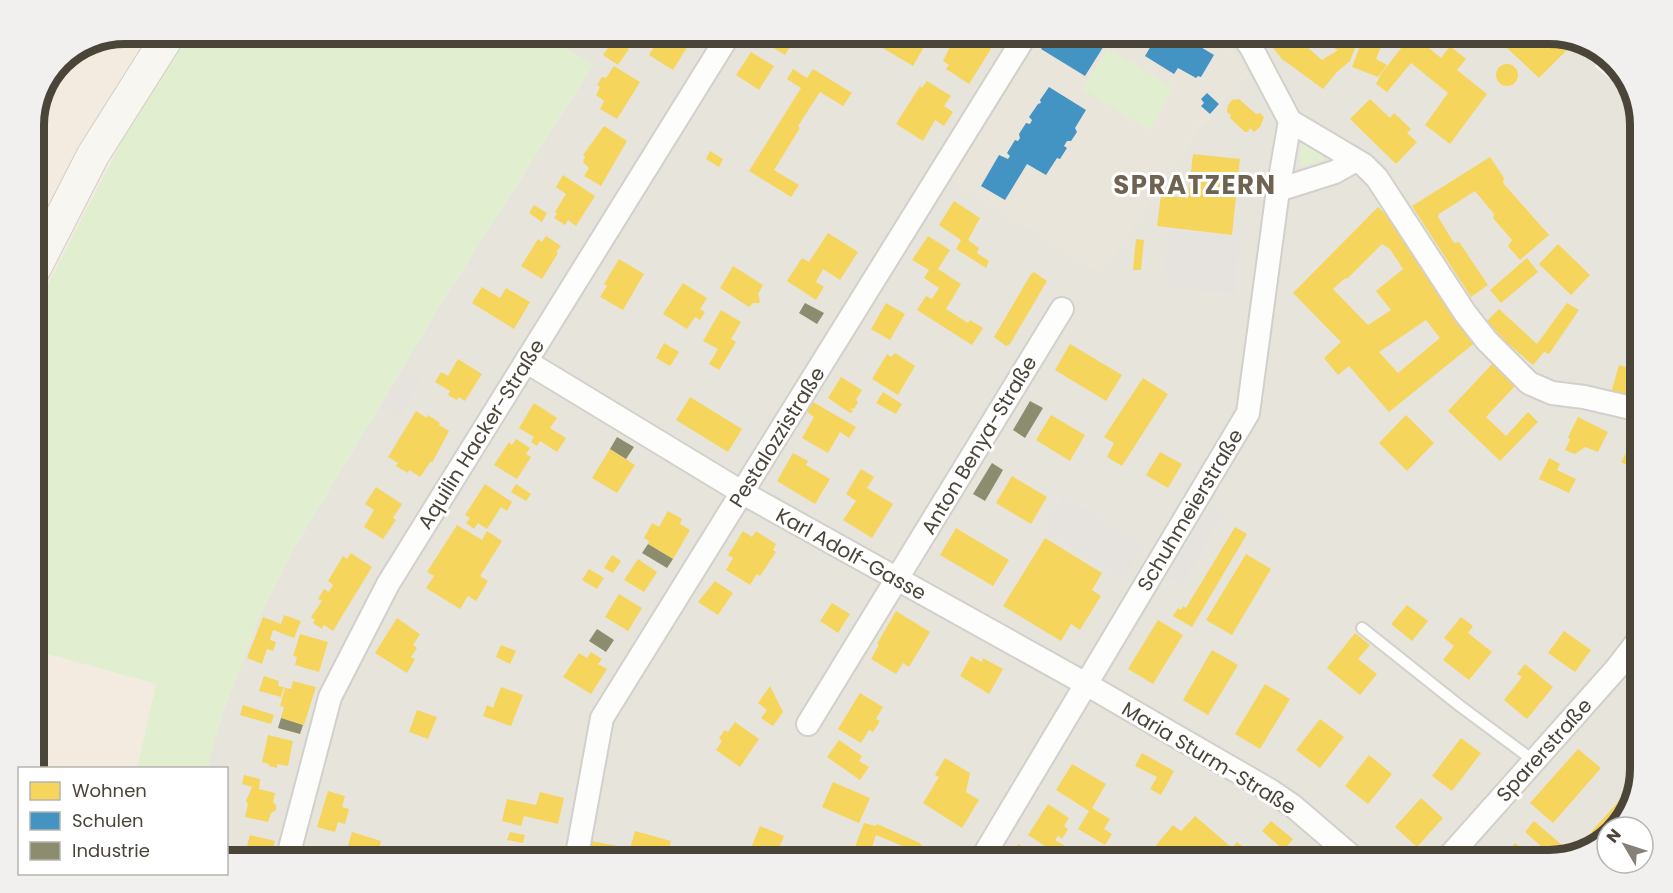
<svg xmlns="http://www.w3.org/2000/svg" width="1673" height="893" viewBox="0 0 1673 893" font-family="Poppins,sans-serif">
	<rect width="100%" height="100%" fill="#f4f2ee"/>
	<!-- residential -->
	<path fill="#e7e4dc" d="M541,33H1042L953,180L1187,149L1193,133L1248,74L1218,33H1549L1589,43L1602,54L1595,67L1632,96L1640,118V769L1630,809L1615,827H1607V836L1599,845L1549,860H227L226,768H207L218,726L259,617L295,546L442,302L593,65Z"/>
	<!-- commercial -->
	<path fill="#f3ebdf" d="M124,33H183L144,98L33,313V118L60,59Z
		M33,650L156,684L137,768H33Z"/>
	<!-- education -->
	<path fill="#eae5da" d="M1042,33H1218L1248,74L1193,133L1187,149L1101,274L952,180Z"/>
	<!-- green -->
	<path fill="#e1eecf" d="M183,33H541L593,65L442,302L295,546L259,617L218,726L207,768H137L156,684L33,650V497L46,466L33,461V313L144,98Z
		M1108,48L1174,88L1149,130L1083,89Z
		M1304,142L1325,155L1323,160L1300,167L1301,144Z"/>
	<!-- parking -->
	<path fill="#e6e3df" d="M1169,231L1240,238L1235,294L1169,287L1170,274L1164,273Z
		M405,368L423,379L401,417L382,406Z
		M1062,495L1145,545L1124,580L1042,530Z
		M1210,506L1224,514L1182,585L1168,577Z"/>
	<!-- homes -->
	<path fill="#f6d55c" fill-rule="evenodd" d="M658,33H678L691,41L673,70L649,55L658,40L655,38Z
		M763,33H798L785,55L759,39Z
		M920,33H932L913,66L876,44L881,34L897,43L917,39Z
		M957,33H1001L969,84L946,69L949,65L943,61Z
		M1261,33H1291L1322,60L1338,50L1334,48L1339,33H1361L1350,61L1337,72L1323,89L1282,59Z
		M1365,33H1387L1376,59L1387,65L1378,77L1352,67Z
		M1507,33H1549L1577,40L1539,78L1505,46L1502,39Z
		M1412,34L1441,58L1450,46L1466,59L1457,70L1487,94L1450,144L1425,125L1448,93L1411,63L1387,92L1376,84L1381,74Z
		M614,39L629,49L618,65L603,55Z
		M751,52L774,66L759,90L736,75Z
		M1496 75a11 11 0 1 1 22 0a11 11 0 1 1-22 0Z
		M614,66L640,82L617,119L600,109L604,101L596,95L600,87L597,85L602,77L606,78Z
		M793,69L807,78L813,69L852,93L843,106L820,92L798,126L800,128L774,170L799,185L791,197L749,171L801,88L787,79Z
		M927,81L951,96L944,106L953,112L944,126L935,120L923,141L896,124L920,86L922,88Z
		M1239,99L1256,114L1260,113L1264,117L1260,127L1254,132L1250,128L1248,132H1245L1230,118L1231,115L1227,112L1228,105L1232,100Z
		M1370,99L1390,118L1394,113L1411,129L1407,133L1417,142L1396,164L1350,119Z
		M604,126L627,141L601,186L584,176L589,168L583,162L585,157L583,155Z
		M710,151L723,159L719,167L706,159Z
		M1193,154L1240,159L1232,235L1157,226L1161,195L1188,198Z
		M1490,157L1504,178L1503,183L1549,235L1520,260L1508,246L1512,240L1493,218L1494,214L1475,191L1439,214L1438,217L1454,243L1459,242L1488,285L1471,297L1412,206Z
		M563,175L595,196L576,226L568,220L565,225L554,218L557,214L555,212L566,194L556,187Z
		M954,201L980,218L968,240L979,248L977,253L989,261L986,268L956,249L961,240L939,225Z
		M534,205L547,213L542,222L529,213Z
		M1378,207L1405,233L1429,279L1463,320L1477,341L1389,412L1349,366L1338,375L1324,358L1341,342L1293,293ZM1382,244L1390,249L1403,269L1376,291L1391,310L1368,325L1333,289L1344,279L1348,278ZM1426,320L1440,338L1398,373L1379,352Z
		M828,233L858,252L840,280L823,269L816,282L824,287L816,300L787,281L802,258L809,262Z
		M546,236L561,246L556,252L558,253L542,279L521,266L538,239L542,242Z
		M928,236L950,250L938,269L961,284L946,309L968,323L970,320L983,328L972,345L917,310L926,296L932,299L939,288L924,278L929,270L912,260Z
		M1136,239L1144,240L1141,270H1133Z
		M1558,244L1590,275L1571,295L1539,264Z
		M1527,258L1538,272L1501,303L1490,290Z
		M619,259L644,274L623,310L600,297L607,286L604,284Z
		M733,266L763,285L758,294L760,301L759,303H753L749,307L720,288Z
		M1034,272L1047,281L1010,344L1006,346L994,337L1031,274Z
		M683,283L707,298L700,309L705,312L700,320L695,317L687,329L663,314Z
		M482,287L500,298L506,288L530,302L514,329L472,303Z
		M886,303L905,314L890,340L871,329Z
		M1567,303L1579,310L1549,354L1544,352L1533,365L1507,343L1487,321L1499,309L1537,344Z
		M721,310L741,322L731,339L736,342L719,370L709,364L718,349L703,341Z
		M664,343L679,352L670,366L656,358Z
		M1070,344L1122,375L1106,401L1055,370Z
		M895,353L915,366L898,395L872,379L887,354L891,357Z
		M458,359L482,374L465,401L459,397L457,400L448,395L450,391L435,382L441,372L448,376Z
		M1494,362L1517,384L1486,417L1506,436L1528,412L1538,422L1500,461L1448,411Z
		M1619,365L1640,371V401L1611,393Z
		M841,377L862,390L856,400L858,402L854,409L851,408L853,412L850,413L828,398Z
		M1143,378L1168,394L1122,466L1107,457L1114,443L1104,437Z
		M883,392L902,404L896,414L876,403Z
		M690,397L742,429L728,452L676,420Z
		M813,402L856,427L849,438L840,432L828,453L802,438L814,417L807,412Z
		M534,403L557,418L550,428L566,438L557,452L540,441L537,446L531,442L534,437L519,428Z
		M416,411L427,418L428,415L440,423L439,425L449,431L432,463L431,461L420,477L409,470L408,473L396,466L398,463L388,457Z
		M1051,415L1085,435L1070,461L1036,440Z
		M1406,415L1434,443L1407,471L1379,443Z
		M1578,417L1608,432L1598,452L1585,447L1575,454L1565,450L1570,440L1568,437Z
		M516,439L530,448L526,454L531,457L517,479L494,465L509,442L512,445Z
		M1630,446L1640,451V472L1621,462Z
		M610,449L635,465L617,493L592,478Z
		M1160,452L1182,464L1168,488L1146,475Z
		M793,453L808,461L806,465L830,479L815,504L777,481Z
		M1549,458L1560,464L1557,470L1576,479L1569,493L1539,479Z
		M861,469L874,477L867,488L893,504L872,538L843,520L856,501L846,494Z
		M1012,476L1047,497L1031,524L996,503Z
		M485,484L512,502L507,511L501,507L487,529L478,523L474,529L466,523L470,518L465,515Z
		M516,484L531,494L526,501L511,492Z
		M376,487L402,504L393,518L396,520L383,539L364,527L374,510L365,504Z
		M668,511L682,519L680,524L690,530L673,559L648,544L649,541L644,538L652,523L659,527Z
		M457,525L482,540L487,531L502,541L480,576L488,581L476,601L468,596L460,609L426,588L434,576L427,572Z
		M1235,527L1247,534L1192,627L1173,616L1178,608L1181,610L1183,606L1186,608Z
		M956,528L1009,560L993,586L940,555Z
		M743,531L752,537L756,531L776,544L773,550L776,552L760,576L757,574L750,585L726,570L733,558L728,555Z
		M1045,538L1102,573L1092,590L1101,596L1080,630L1071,624L1061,641L1003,606Z
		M351,553L372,567L333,631L324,625L322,629L313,623L315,620L311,617L322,601L318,599L324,589L329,592L333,585L328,581L343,556L347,559Z
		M1246,554L1271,569L1232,635L1206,620Z
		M612,555L621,561L613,573L604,568Z
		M638,559L657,572L644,592L624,580Z
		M589,569L604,578L597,589L582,580Z
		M715,581L733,593L718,615L698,602Z
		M619,594L642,608L628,631L605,617Z
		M832,603L850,614L838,633L820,621Z
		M1407,605L1428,621L1412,641L1391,624Z
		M896,611L930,632L909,667L903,663L896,674L871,659L879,645L877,644Z
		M284,615L301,621L294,638L273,630L270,640L276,642L273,651L267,649L262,664L247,658L263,617L281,624Z
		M1461,617L1473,626L1468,633L1492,652L1469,680L1443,660L1454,646L1444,638Z
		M397,618L420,634L413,645L417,648L411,657L415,659L407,673L375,653Z
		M1158,620L1183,635L1153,684L1128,669Z
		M1564,631L1591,650L1575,672L1548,653Z
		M1355,633L1370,645L1358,659L1377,674L1360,695L1327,668Z
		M300,634L328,642L319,672L295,665L297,657L293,656Z
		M501,645L516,651L510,664L496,657Z
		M1212,650L1238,665L1208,715L1183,700Z
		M591,652L602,659L598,664L607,669L591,694L563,677L579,653L587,658Z
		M971,656L982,662L983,658L1003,669L989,694L960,676Z
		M1525,664L1553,687L1527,719L1504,700L1522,677L1517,674Z
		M264,676L279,681L278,686L284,687L281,697L259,691Z
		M293,681L316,687L304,725L281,718L284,707L280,706L285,688L291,689Z
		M1265,684L1290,699L1260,749L1235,734Z
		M770,686L783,712L773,726L761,718L767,710L758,703Z
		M501,687L523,695L511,726L483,716L487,705L493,708Z
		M860,693L883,707L876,719L880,721L873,732L869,730L861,743L838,729Z
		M243,705L274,715L271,724L240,715Z
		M417,710L437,717L428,739L409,732Z
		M1320,719L1344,737L1320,768L1296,750Z
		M735,722L759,739L740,767L716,750L722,741L719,738L725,730L728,732Z
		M268,735L293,741L288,766L277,764V768L269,766V764L262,762Z
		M1461,738L1481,753L1452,791L1432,776Z
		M839,740L862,756L859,761L869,767L860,780L827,757Z
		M1578,749L1601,768L1553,823L1530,803Z
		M1142,753L1174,771L1161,795L1150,789L1157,777L1135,766Z
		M1369,755L1392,774L1368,804L1345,786Z
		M945,758L970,773L966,792L979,800L962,828L923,803L939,777L935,775Z
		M1072,764L1106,784L1092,808L1110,819L1104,829L1112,834L1105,845L1078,829L1089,811L1056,790Z
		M244,775L260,779L259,789L275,793L273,802L276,805V810L271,813L268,822L245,817L248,804L246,801L252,787L242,784Z
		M833,782L870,798L859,823L822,807Z
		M328,791L345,796L342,807L349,809L345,824L338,822L335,832L317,827Z
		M540,792L564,798L558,824L524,816L521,826L502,821L507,799L536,805Z
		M1627,792L1633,797L1630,809L1615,827H1607V836L1602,842L1591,832Z
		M1421,798L1443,818L1417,847L1395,827Z
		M1048,804L1069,818L1064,826L1068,829L1062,839L1058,836L1055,840L1065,846L1059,855L1028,835Z
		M1195,816L1232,848L1237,842L1251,853L1254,850L1265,860H1173L1156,845L1173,825L1181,831Z
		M1271,821L1293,839L1284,850L1262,831Z
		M1534,821L1562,845L1552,856L1525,832Z
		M864,823L875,826L877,824L920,843L921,845L938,854L935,860H911L915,851L876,835L868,860H850Z
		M760,826L784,836L774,860H759L748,855Z
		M635,831L671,841L666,860H644L628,856Z
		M352,832L381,841L377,860H356L359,852L347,849Z
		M510,832L525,835L523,843L507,840Z
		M250,835L275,841L269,860H243Z
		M591,841L618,846L616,860H587Z
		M1515,843L1535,860H1513L1506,854Z
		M1018,844L1046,860H1009Z
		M537,846L554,849L552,860H534Z
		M1489,850L1501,860H1481Z"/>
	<!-- schools -->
	<path fill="#4393c3" d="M1050,33H1112L1085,76L1041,49Z
		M1134,33H1197L1198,35L1194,43L1214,55L1201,77L1198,76L1196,78L1178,68L1174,74L1145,56L1152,44Z
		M1049,87L1086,110L1075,128L1077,132L1071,141H1067L1064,146L1067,148L1060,159L1057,158L1046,175L1027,164L1005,200L981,186L999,155L1008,159L1010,156L1007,153L1015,140L1018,141L1020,138L1019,134L1026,123L1030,124L1032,120L1029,117L1038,104L1041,103L1040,100Z
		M1207,93L1219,104L1210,114L1201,106L1204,103L1201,99Z"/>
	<!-- industry -->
	<path fill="#8c8c6e" d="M805,303L824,313L817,324L799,313Z
		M1030,401L1043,408L1025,438L1013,430Z
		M617,437L634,447L626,459L610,449Z
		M992,463L1003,470L985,501L973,494Z
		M648,544L673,559L667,568L642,553Z
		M597,629L614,640L606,652L589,641Z
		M281,718L303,725L300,734L278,728Z"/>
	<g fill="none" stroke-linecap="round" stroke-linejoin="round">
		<!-- service casing -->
		<g stroke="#d2d0cb" stroke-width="14">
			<path id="service" d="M1362,628L1460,706L1534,761"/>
		</g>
		<!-- minor casing -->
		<g stroke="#d2d0cb" stroke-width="26">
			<path id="minor" d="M1241,33L1251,47L1290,121L1364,165L1377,178L1465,313L1487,341L1529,383L1552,393L1584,397L1640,410
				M1278,190L1335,172L1356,160
				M527,362L743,493L1086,684L1271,791L1293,806L1356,860
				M808,724L1062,309
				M287,860L330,697L388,584L730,33
				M576,860L602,718L1027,33
				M981,860L1248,413L1278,190L1290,121
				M1446,860L1616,669L1640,638"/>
		</g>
		<!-- secondary casing -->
		<g stroke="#d3cfc5" stroke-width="34">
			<path id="secondary" d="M33,272L93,155L170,33"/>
		</g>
		<!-- service -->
		<use href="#service" stroke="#fdfdfc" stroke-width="10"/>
		<!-- minor -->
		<use href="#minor" stroke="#fdfdfc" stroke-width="22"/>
		<!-- secondary -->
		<use href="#secondary" stroke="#f7f6f1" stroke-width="32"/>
	</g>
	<g text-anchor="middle" stroke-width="6" stroke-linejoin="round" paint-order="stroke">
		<!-- street labels -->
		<g font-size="20" fill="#4b4439" stroke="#fff">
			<text transform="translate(481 434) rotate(-58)" y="7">Aquilin Hacker-Straße</text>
			<text transform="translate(777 437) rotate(-58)" y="7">Pestalozzistraße</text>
			<text transform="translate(979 445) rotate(-59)" y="7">Anton Benya-Straße</text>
			<text transform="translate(1190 510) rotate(-59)" y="7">Schuhmeierstraße</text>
			<text transform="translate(851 554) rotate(29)" y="7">Karl Adolf-Gasse</text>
			<text transform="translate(1544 750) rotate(-48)" y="7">Sparerstraße</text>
			<text transform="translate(1209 758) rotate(31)" y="7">Maria Sturm-Straße</text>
		</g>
		<!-- district labels -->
		<g font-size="26" font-weight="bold" letter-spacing="1.5" fill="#6e6250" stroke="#fff">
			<text x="1195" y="194">SPRATZERN</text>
		</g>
	</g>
	<!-- crop -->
	<path d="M0 0H1673V893H0ZM125 44H1549A81 81 0 0 1 1630 125V769A81 81 0 0 1 1549 850H125A81 81 0 0 1 44 769V125A81 81 0 0 1 125 44Z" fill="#f1f0ef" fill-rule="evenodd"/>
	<path fill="none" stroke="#4b4439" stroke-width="8" d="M125 44H1549A81 81 0 0 1 1630 125V769A81 81 0 0 1 1549 850H125A81 81 0 0 1 44 769V125A81 81 0 0 1 125 44Z"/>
	<!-- legend -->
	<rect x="18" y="767" width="210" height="108" fill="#ffffff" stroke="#b7b4b0" stroke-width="1.5"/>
	<rect x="30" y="782" width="30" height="18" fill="#f6d55c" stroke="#b7b4b0" stroke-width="1.5"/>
	<text x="72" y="797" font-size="18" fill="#4b4439">Wohnen</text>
	<rect x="30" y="812" width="30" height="18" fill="#4393c3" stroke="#b7b4b0" stroke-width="1.5"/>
	<text x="72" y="827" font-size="18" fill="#4b4439">Schulen</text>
	<rect x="30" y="842" width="30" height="18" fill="#8c8c6e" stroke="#b7b4b0" stroke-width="1.5"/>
	<text x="72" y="857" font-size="18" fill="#4b4439">Industrie</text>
	<!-- north arrow -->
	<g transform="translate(1625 845) rotate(309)"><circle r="28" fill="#ffffff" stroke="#b7b4b0" stroke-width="1.5"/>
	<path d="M0-4.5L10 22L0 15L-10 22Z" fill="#868178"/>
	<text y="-9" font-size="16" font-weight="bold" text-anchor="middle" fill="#4b4439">N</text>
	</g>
</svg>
